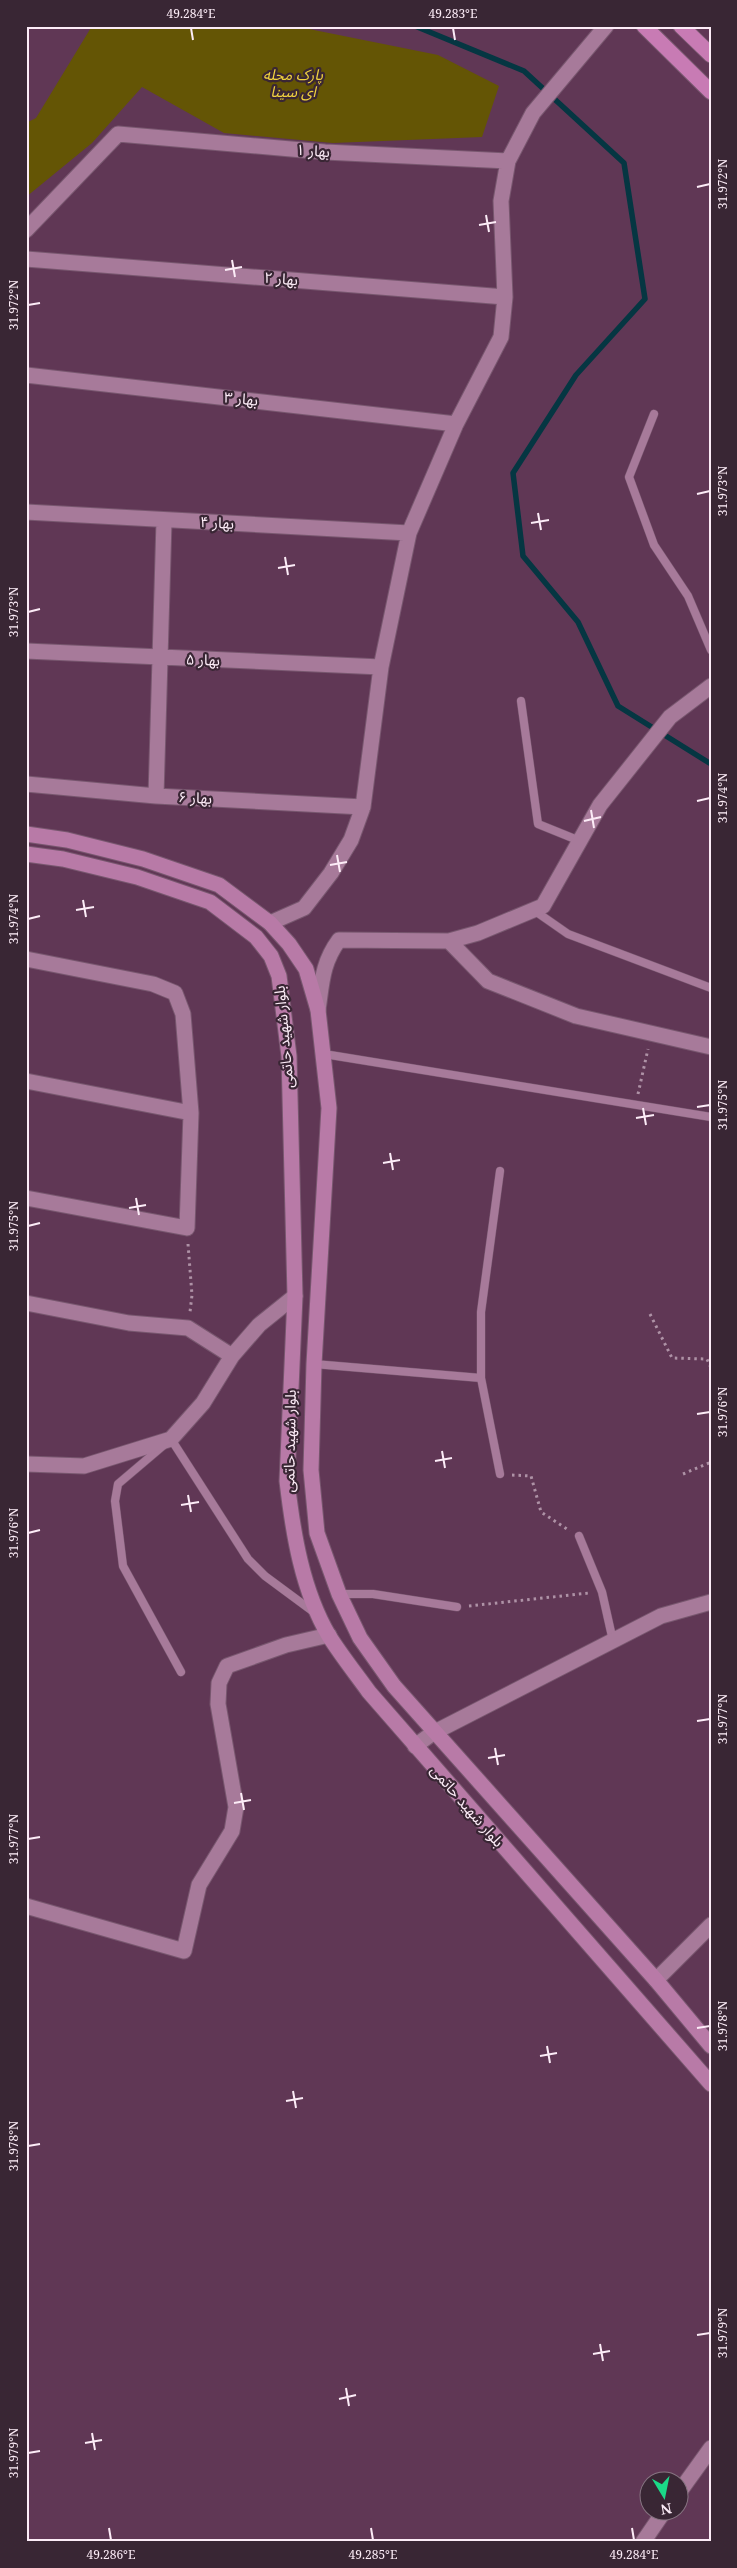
<svg xmlns="http://www.w3.org/2000/svg" width="737" height="2568" viewBox="0 0 737 2568" font-family="'Noto Serif','Noto Sans Arabic',serif">
	<rect width="100%" height="100%" fill="#603755"/>
	<!-- green -->
	<path fill="#645505" d="M92,26H294L438,55L499,86L482,137L333,143L224,133L142,87L92,143L26,197V123L36,118Z"/>
	<g fill="none" stroke-linecap="round" stroke-linejoin="round">
		<!-- stream -->
		<path stroke="#053642" stroke-width="5.5" d="M415,26L524,71L624,163L645,299L576,375L513,473L523,556L578,622L618,706L711,764"/>
		<!-- lane casing -->
		<g stroke="#78576f" stroke-width="9">
			<path id="lane" d="M654,414L629,477L654,545L688,596L711,650
				M521,701L538,824L580,841
				M535,911L568,934L711,988
				M324,1054L711,1117
				M500,1171L481,1312V1378L500,1474
				M314,1364L481,1378
				M579,1536L602,1592L613,1641
				M339,1594H373L457,1607
				M181,1672L123,1566L115,1501L118,1484L171,1439L248,1559L265,1576L315,1613"/>
		</g>
		<!-- street casing -->
		<g stroke="#78576f" stroke-width="17">
			<path id="street" d="M26,230L118,134L325,152L508,161
				M26,259L505,297
				M26,375L456,424
				M26,512L409,533
				M26,651L381,667
				M26,784L156,796L363,807
				M156,796L164,521
				M270,923L304,908L331,873L351,840L363,807L381,667L409,533L456,424L501,337L505,297L501,201L508,161L533,113L606,26
				M449,941L488,981L576,1016L711,1047
				M26,959L153,984L175,993L183,1014L191,1113L187,1228L26,1198
				M318,1010C322,983 322,963 339,940L449,941L478,933L543,906L600,805L670,717L711,686
				M26,1081L191,1113
				M26,1303L129,1323L188,1328L232,1356
				M26,1464L84,1466L171,1439L203,1403L232,1356L259,1325L295,1296
				M415,1746L433,1733L661,1616L711,1602
				M26,1906L184,1951L199,1885L232,1831L236,1807L218,1704L219,1683L227,1666L286,1645L329,1635
				M656,1980L711,1925
				M680,2491L711,2448
				M643,2542L665,2510"/>
		</g>
		<!-- secondary casing -->
		<g stroke="#78576f" stroke-width="17">
			<path id="secondary" d="M26,834L67,840L143,859L219,885L270,923L289,944L306,969L318,1010L329,1108L314,1364L311,1470L317,1533L339,1594L360,1638L394,1686L656,1980L711,2046
				M26,854L63,859L137,877L210,902L256,937L271,956L279,976L289,1056L295,1296L287,1481C293,1533 302,1590 329,1636C341,1655 356,1674 369,1692L711,2084"/>
		</g>
		<!-- primary casing -->
		<g stroke="#78576f" stroke-width="17">
			<path id="primary" d="M644,26L711,92
				M681,26L711,55"/>
		</g>
		<!-- path -->
		<path stroke="#ae92a6" stroke-width="3" stroke-dasharray="2.5 4" stroke-linecap="butt" d="M638,1094L648,1049
			M188,1244L192,1295L190,1312
			M650,1314L672,1358L707,1359L711,1368
			M683,1474L711,1462
			M512,1475L531,1476L541,1512L570,1531
			M469,1606L589,1593"/>
		<!-- lane -->
		<use href="#lane" stroke="#a77a9a" stroke-width="8"/>
		<!-- street -->
		<use href="#street" stroke="#a77a9a" stroke-width="15"/>
		<!-- secondary -->
		<use href="#secondary" stroke="#b87aa7" stroke-width="15"/>
		<!-- primary -->
		<use href="#primary" stroke="#c87bb4" stroke-width="15"/>
	</g>
	<!-- ticks -->
	<path fill="none" stroke="#fcecf7" stroke-width="2" d="M191,28L193,40M453,28L455,40M697,187L710,184M486,215L489,232M479,225L496,222M232,260L235,277M225,270L242,267M28,305L40,303M697,494L710,491M538,513L541,530M531,523L549,520M285,557L288,575M278,568L295,565M28,612L40,609M697,801L710,798M591,810L594,828M584,821L601,817M337,855L340,872M330,865L347,862M83,900L86,917M76,910L94,907M28,919L40,916M697,1107L710,1105M643,1108L646,1125M636,1118L654,1115M390,1153L393,1170M383,1163L400,1160M136,1198L139,1215M129,1208L146,1205M28,1226L40,1223M697,1414L710,1412M442,1451L445,1468M435,1461L452,1458M188,1495L191,1512M181,1505L199,1502M28,1533L40,1530M697,1721L710,1719M495,1748L498,1765M488,1758L505,1755M241,1793L244,1810M234,1803L251,1800M28,1839L40,1837M697,2028L710,2026M547,2046L550,2063M540,2056L557,2053M293,2091L296,2108M286,2101L303,2098M28,2146L40,2144M697,2335L710,2333M600,2344L603,2361M593,2354L610,2351M346,2388L349,2406M339,2399L356,2395M92,2433L95,2450M85,2443L102,2440M28,2453L40,2451M109,2528L111,2540M371,2528L373,2540M632,2528L634,2540"/>
	<g text-anchor="middle" stroke-width="4.5" stroke-linejoin="round" paint-order="stroke">
		<!-- park labels -->
		<g font-size="15" font-style="italic" fill="#f1d33f" stroke="#392634">
			<text x="293" y="80">پارک محله<tspan x="293" dy="17">ای سینا</tspan></text>
		</g>
		<!-- street labels -->
		<g font-size="15" fill="#fcecf7" stroke="#392634">
			<text transform="translate(313 151) rotate(4)" y="5">بهار ۱</text>
			<text transform="translate(281 279) rotate(5)" y="5">بهار ۲</text>
			<text transform="translate(241 399) rotate(6)" y="5">بهار ۳</text>
			<text transform="translate(217 523) rotate(3)" y="5">بهار ۴</text>
			<text transform="translate(203 660) rotate(2)" y="5">بهار ۵</text>
			<text transform="translate(195 798) rotate(3)" y="5">بهار ۶</text>
			<text transform="translate(284 1037) rotate(-95)" y="5">بلوار شهید حاتمی</text>
			<text transform="translate(290 1441) rotate(-89)" y="5">بلوار شهید حاتمی</text>
			<text transform="translate(467 1806) rotate(49)" y="5">بلوار شهید حاتمی</text>
		</g>
	</g>
	<!-- border -->
	<rect width="737" height="2568" fill="none" stroke="#392634" stroke-width="55"/>
	<!-- north arrow -->
	<g transform="translate(664 2496) rotate(170)"><circle r="24" fill="#392634" stroke="#877582"/>
	<path d="M0-4L9 19L0 12L-9 19Z" fill="#1bd988"/>
	<text y="-8" font-size="14" font-weight="bold" text-anchor="middle" fill="#fcecf7">N</text>
	</g>
	<rect x="28" y="28" width="682" height="2512" fill="none" stroke="#fcecf7" stroke-width="2"/>
	<g font-size="12" text-anchor="middle" fill="#fcecf7">
		<text x="191" y="18">49.284°E</text>
		<text x="453" y="18">49.283°E</text>
		<text transform="translate(723 184) rotate(-90)" y="4">31.972°N</text>
		<text transform="translate(14 305) rotate(-90)" y="4">31.972°N</text>
		<text transform="translate(723 491) rotate(-90)" y="4">31.973°N</text>
		<text transform="translate(14 612) rotate(-90)" y="4">31.973°N</text>
		<text transform="translate(723 798) rotate(-90)" y="4">31.974°N</text>
		<text transform="translate(14 919) rotate(-90)" y="4">31.974°N</text>
		<text transform="translate(723 1105) rotate(-90)" y="4">31.975°N</text>
		<text transform="translate(14 1226) rotate(-90)" y="4">31.975°N</text>
		<text transform="translate(723 1412) rotate(-90)" y="4">31.976°N</text>
		<text transform="translate(14 1533) rotate(-90)" y="4">31.976°N</text>
		<text transform="translate(723 1719) rotate(-90)" y="4">31.977°N</text>
		<text transform="translate(14 1839) rotate(-90)" y="4">31.977°N</text>
		<text transform="translate(723 2026) rotate(-90)" y="4">31.978°N</text>
		<text transform="translate(14 2146) rotate(-90)" y="4">31.978°N</text>
		<text transform="translate(723 2333) rotate(-90)" y="4">31.979°N</text>
		<text transform="translate(14 2453) rotate(-90)" y="4">31.979°N</text>
		<text x="111" y="2559">49.286°E</text>
		<text x="373" y="2559">49.285°E</text>
		<text x="634" y="2559">49.284°E</text>
	</g>
</svg>
